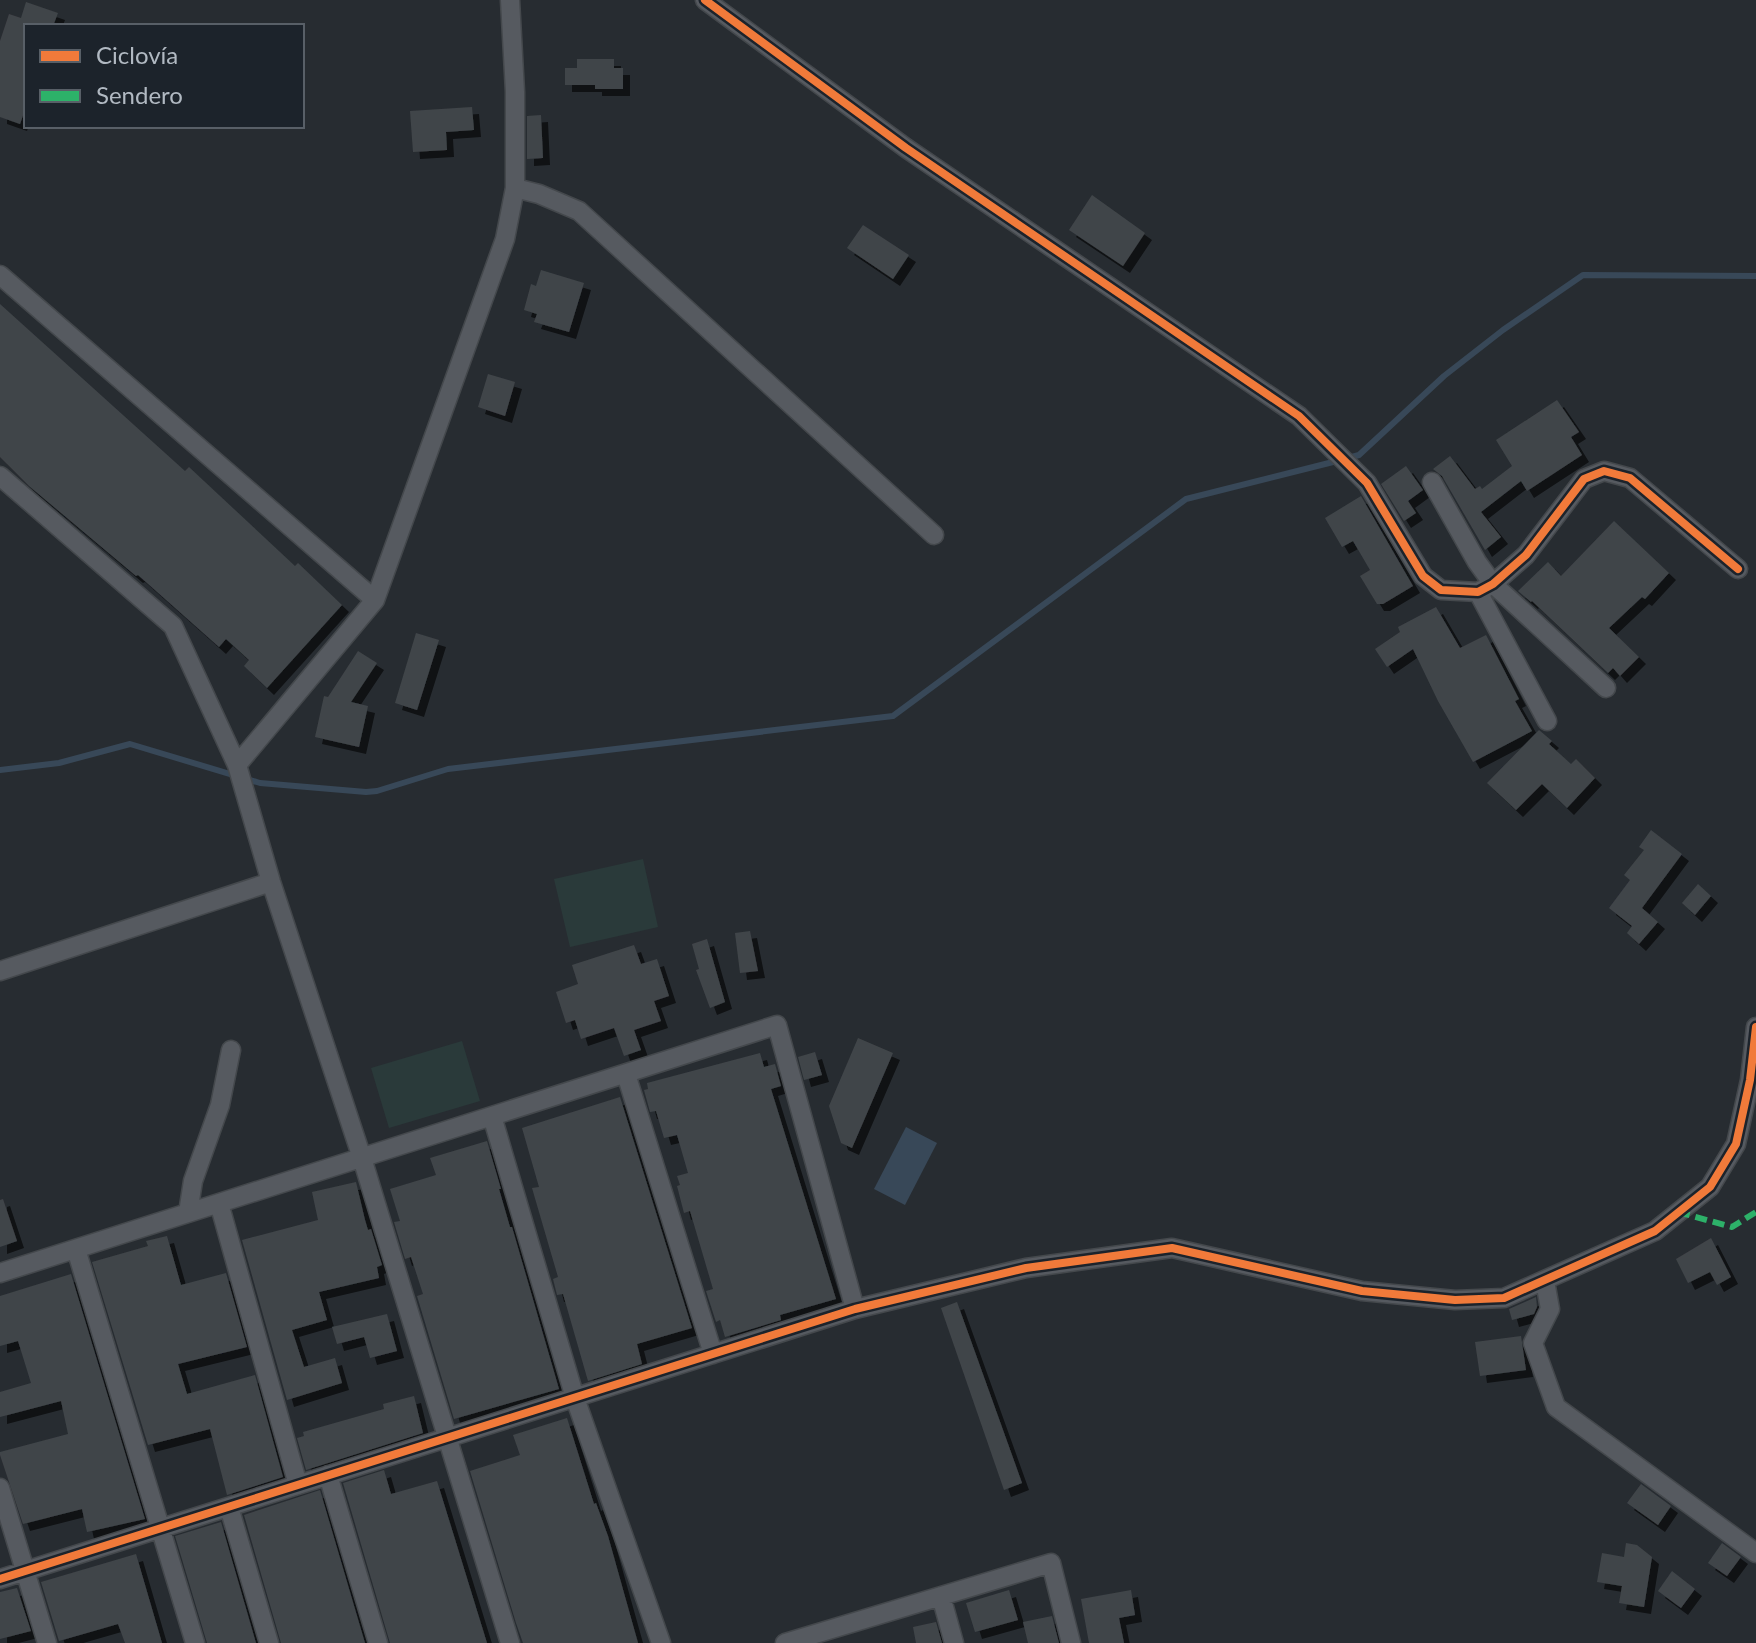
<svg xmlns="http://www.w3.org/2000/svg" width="1756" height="1643" viewBox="0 0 1756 1643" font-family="Lato,sans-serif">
	<defs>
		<filter id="shadow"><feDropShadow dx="7" dy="7" stdDeviation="0" flood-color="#0009"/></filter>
	</defs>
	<rect width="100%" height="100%" fill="#272c31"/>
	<!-- green -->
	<path fill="#2a3a3a" d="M643,859L658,927L570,947L554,879Z
		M462,1041L480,1101L389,1128L371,1068Z"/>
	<!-- water -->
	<path fill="#384858" d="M906,1127L937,1143L905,1205L874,1189Z"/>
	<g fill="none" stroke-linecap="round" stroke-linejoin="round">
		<!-- stream -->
		<path stroke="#384858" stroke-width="6" d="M1348,458L1359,455L1444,376L1503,330L1583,275L1756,276
			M0,770L59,763L130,744L260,783L366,792L377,791L448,769L893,716L1186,499L1337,461"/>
	</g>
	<!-- building -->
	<path fill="#404549" filter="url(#shadow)" d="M26,2L58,13L53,26H26V107L20,124L0,117V41L9,14L21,18Z
		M577,59H614V68H623V89H595V85H565V68H577Z
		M472,107L474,130L446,132L447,150L413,152L410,111Z
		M541,115L543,158L527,159V116Z
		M1092,195L1145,233L1123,266L1069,230Z
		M863,225L909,255L893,279L847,248Z
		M541,270L584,283L569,332L534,322L537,314L524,310L531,284L536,286Z
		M0,304L185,471L189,467L295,566L298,563L342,605L267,688L244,666L249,660L226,639L219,647L138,575L136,576L29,486L0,457Z
		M488,374L515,382L505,416L478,407Z
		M1557,400L1579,432L1571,437L1582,455L1527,491L1521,481L1481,512L1501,537L1485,550L1442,476L1433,469L1450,456L1475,489L1480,486L1482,489L1512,466L1496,440Z
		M1406,466L1423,490L1408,501L1416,513L1404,521L1381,484Z
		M1361,496L1413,586L1383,604H1377L1360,576L1370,570L1353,541L1342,547L1325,518Z
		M1614,521L1669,573L1645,599L1642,597L1609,628L1639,657L1620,676L1613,668L1608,673L1532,601L1531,602L1518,591L1548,562L1561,576Z
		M1436,607L1460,648L1486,635L1519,699L1515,701L1532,731L1473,762L1438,701L1413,649L1387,667L1375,649L1400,632L1398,627Z
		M416,633L439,640L417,710L395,703Z
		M358,651L377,663L351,702L368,706L359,747L315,737L324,696L328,697Z
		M1539,730L1552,741L1549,744L1571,764L1576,759L1595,778L1567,808L1542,784L1516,810L1487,783Z
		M1651,830L1682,854L1642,908L1658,922L1639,944L1627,933L1632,926L1609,908L1630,880L1624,875L1644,850L1639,847Z
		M1698,884L1711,896L1695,915L1682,903Z
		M750,931L758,971L740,973L735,933Z
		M707,939L725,1002L710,1008L696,970L699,969L692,944Z
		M634,945L641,964L657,959L669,996L654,1001L661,1021L634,1030L641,1050L624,1056L614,1028L581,1039L575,1020L566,1023L556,992L578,984L572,965Z
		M858,1038L893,1053L852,1148L841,1143L829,1106Z
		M815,1052L822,1075L804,1080L798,1057Z
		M760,1053L764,1067L775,1064L781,1086L771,1089L836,1299L780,1315L781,1320L725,1337L720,1320L716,1322L706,1291L713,1289L690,1211L684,1213L677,1186L680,1185L677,1176L688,1173L677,1135L664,1138L656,1111L650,1112L644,1090L648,1089L647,1083Z
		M620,1097L692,1328L637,1344L642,1364L588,1381L563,1294L557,1295L553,1279L558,1277L532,1188L539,1187L522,1128Z
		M487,1141L501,1189H499L510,1227H512L559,1389L454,1419L417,1296L423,1294L411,1257L405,1259L394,1222L400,1221L390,1189L436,1175L430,1158Z
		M356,1182L365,1220L368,1230L371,1229L382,1265L377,1267L379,1278L319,1292L327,1320L292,1330L304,1367L335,1358L342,1383L287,1400L242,1240L318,1220L312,1192Z
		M3,1199L17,1241L0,1247V1200Z
		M167,1236L181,1285L226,1273L247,1347L178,1364L187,1394L255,1375L283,1477L227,1495L210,1429L148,1445L92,1262L148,1246L146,1241Z
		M1711,1238L1731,1277L1717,1285L1710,1272L1688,1283L1676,1259Z
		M71,1274L145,1519L87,1532L82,1509L23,1524L0,1455V1452L68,1434L61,1401L0,1417V1392L31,1383L18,1341L0,1346V1296Z
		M1536,1297L1537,1307L1534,1314L1512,1320L1509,1309Z
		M957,1302L1022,1483L1004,1490L941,1308Z
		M387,1314L397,1351L370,1358L364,1337L337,1344L332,1327Z
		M1521,1336L1526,1370L1480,1376L1475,1342Z
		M414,1396L423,1433L306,1470L297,1438L304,1436L303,1432L384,1409L383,1404Z
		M567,1418L594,1504L596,1503L608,1536L638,1643H523L516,1623L470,1471L520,1455L513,1435Z
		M384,1470L391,1494L437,1481L487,1643H390L343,1483Z
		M1641,1484L1671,1506L1658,1525L1627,1503Z
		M320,1490L365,1643H281L244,1515Z
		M221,1522L256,1643H207L175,1536Z
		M1626,1543L1637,1545L1652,1557L1644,1607L1619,1603L1622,1586L1597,1582L1602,1553L1624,1557Z
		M1722,1543L1741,1557L1727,1576L1708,1563Z
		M136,1554L162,1643H125L118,1624L59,1641L41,1582Z
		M1672,1571L1695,1589L1681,1608L1658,1591Z
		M17,1588L31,1631L0,1639V1592Z
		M1009,1590L1018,1620L975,1632L966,1603Z
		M1131,1590L1135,1615L1119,1618L1124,1643H1089L1081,1599Z
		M1052,1616L1059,1643H1028L1023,1622Z
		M936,1622L942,1643H916L913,1627Z"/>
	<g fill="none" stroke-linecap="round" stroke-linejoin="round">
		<!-- street casing -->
		<g stroke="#44484c" stroke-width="21">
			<path id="street" d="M705,0L906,148L1299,416L1367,483L1423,576L1441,590L1478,592L1493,584L1526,555L1584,479L1604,471L1630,478L1738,569
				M515,188L539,194L579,211L934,535
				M0,275L375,600
				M0,476L173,626L237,765L271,882L362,1158L510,1643
				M1432,482L1477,562L1493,584L1606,688
				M1478,592L1547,721
				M237,765L375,600L505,239L515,188V92L510,0
				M0,971L271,882
				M626,1074L713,1354
				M492,1116L575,1398L661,1643
				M219,1203L298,1485
				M188,1213L193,1181L220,1105L231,1050
				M76,1249L195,1643
				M0,1273L777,1025L855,1309
				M1545,1281L1550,1309L1533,1343L1556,1407L1756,1553
				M328,1475L378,1643
				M0,1488L47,1643
				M229,1507L269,1643
				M0,1579L855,1309L1026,1268L1172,1248L1362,1291L1455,1300L1504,1298L1655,1231L1710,1187L1736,1144L1750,1080L1756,1027
				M941,1596L954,1643
				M785,1643L1051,1563L1071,1643"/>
		</g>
		<!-- street -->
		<use href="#street" stroke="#565a60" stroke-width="18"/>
		<!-- quiet -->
		<path stroke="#2db169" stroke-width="6" stroke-dasharray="12 6" stroke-linecap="butt" d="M1678,1212L1732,1227L1756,1212"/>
		<!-- cycleway casing -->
		<g stroke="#1c232b" stroke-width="13">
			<path id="cycleway" d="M705,0L906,148L1299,416L1367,483L1423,576L1441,590L1478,592L1493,584L1526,555L1584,479L1604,471L1630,478L1738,569
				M0,1579L855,1309L1026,1268L1172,1248L1362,1291L1455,1300L1504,1298L1655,1231L1710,1187L1736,1144L1750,1080L1756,1027"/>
		</g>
		<!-- cycleway -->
		<use href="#cycleway" stroke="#f17a3a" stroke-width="8"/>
	</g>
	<!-- legend -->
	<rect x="24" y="24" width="280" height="104" fill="#1c232b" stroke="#585f67" stroke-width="2"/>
	<rect x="40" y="50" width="40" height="12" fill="#f17a3a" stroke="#585f67" stroke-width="2"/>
	<text x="96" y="64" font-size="24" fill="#b1b9c2">Ciclovía</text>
	<rect x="40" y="90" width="40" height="12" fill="#2db169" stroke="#585f67" stroke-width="2"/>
	<text x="96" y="104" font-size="24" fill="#b1b9c2">Sendero</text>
</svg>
